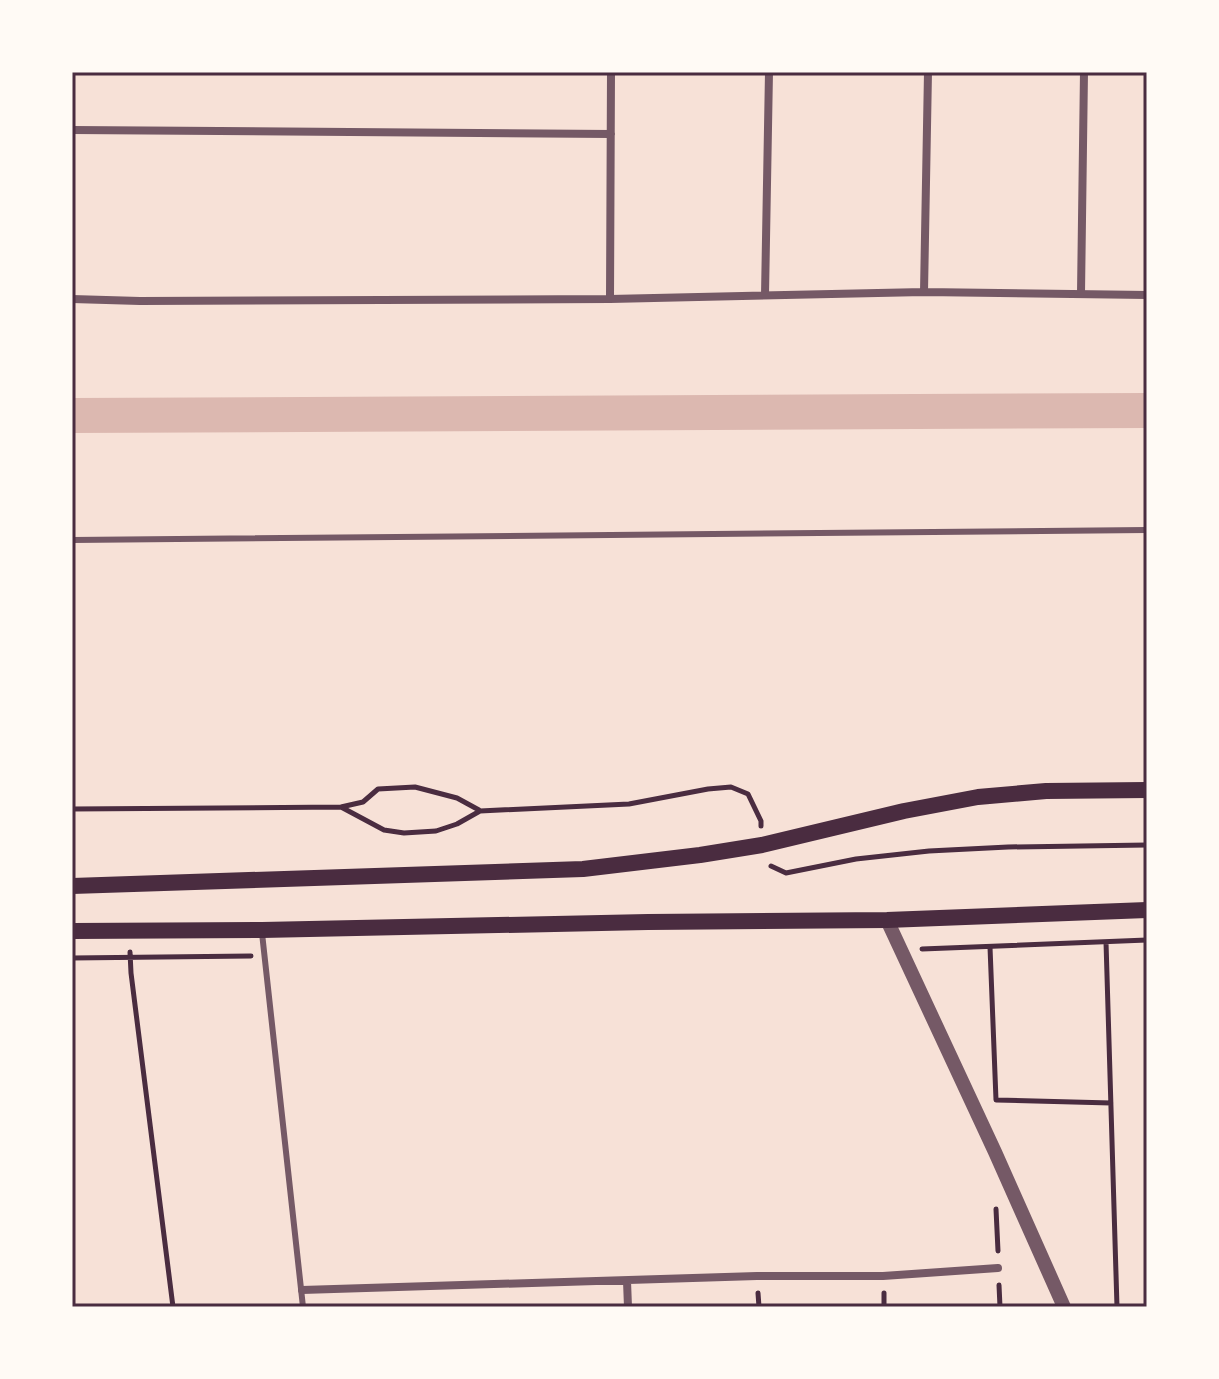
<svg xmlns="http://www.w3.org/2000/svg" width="1219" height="1379" viewBox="0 0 1219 1379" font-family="Commissioner,sans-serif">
	<rect width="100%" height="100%" fill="#f7e1d7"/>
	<!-- water -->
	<path fill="#dcb8b0" d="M1147,393V428L72,433V398Z"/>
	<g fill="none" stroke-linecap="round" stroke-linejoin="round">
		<!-- path -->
		<path stroke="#4a2c40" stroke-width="5" d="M341,807L384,830L404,833L436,831L457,824L480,811L629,804L708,789L731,787L748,794L761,821V826
			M72,809L341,807L363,802L378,789L415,787L457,798L479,810
			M771,866L786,873L856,859L929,851L1008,847L1147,845
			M1106,942L1117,1307
			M990,947L996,1100L1111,1103
			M922,949L1147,940
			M130,952L131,973L173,1307
			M72,958L251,956
			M996,1209L998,1251
			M999,1285L1000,1307
			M758,1293L759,1307
			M884,1293V1307"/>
		<!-- service -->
		<path stroke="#755966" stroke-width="6" d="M72,540L1147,530
			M262,933L303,1307"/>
		<!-- minor -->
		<path stroke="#755966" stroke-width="8" d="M72,130L611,134
			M924,292L928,72
			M1081,293L1084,72
			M765,295L769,72
			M72,299L140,301L610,299L924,292L1147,295
			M610,299L611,72
			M627,1281L628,1307
			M302,1290L757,1276H883L998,1268"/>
		<!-- tertiary -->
		<path stroke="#755966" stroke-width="14" d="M887,920L995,1152L1064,1307"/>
		<!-- secondary -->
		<path stroke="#4a2c40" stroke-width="16" d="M72,886L583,869L700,855L762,845L904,811L978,797L1046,791L1147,790
			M72,931L262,930L648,922L887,920L1147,910"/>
	</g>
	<!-- border -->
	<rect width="1219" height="1379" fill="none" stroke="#fffaf5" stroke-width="148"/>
	<rect x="74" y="74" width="1071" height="1231" fill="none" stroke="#4a2c40" stroke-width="3"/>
</svg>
